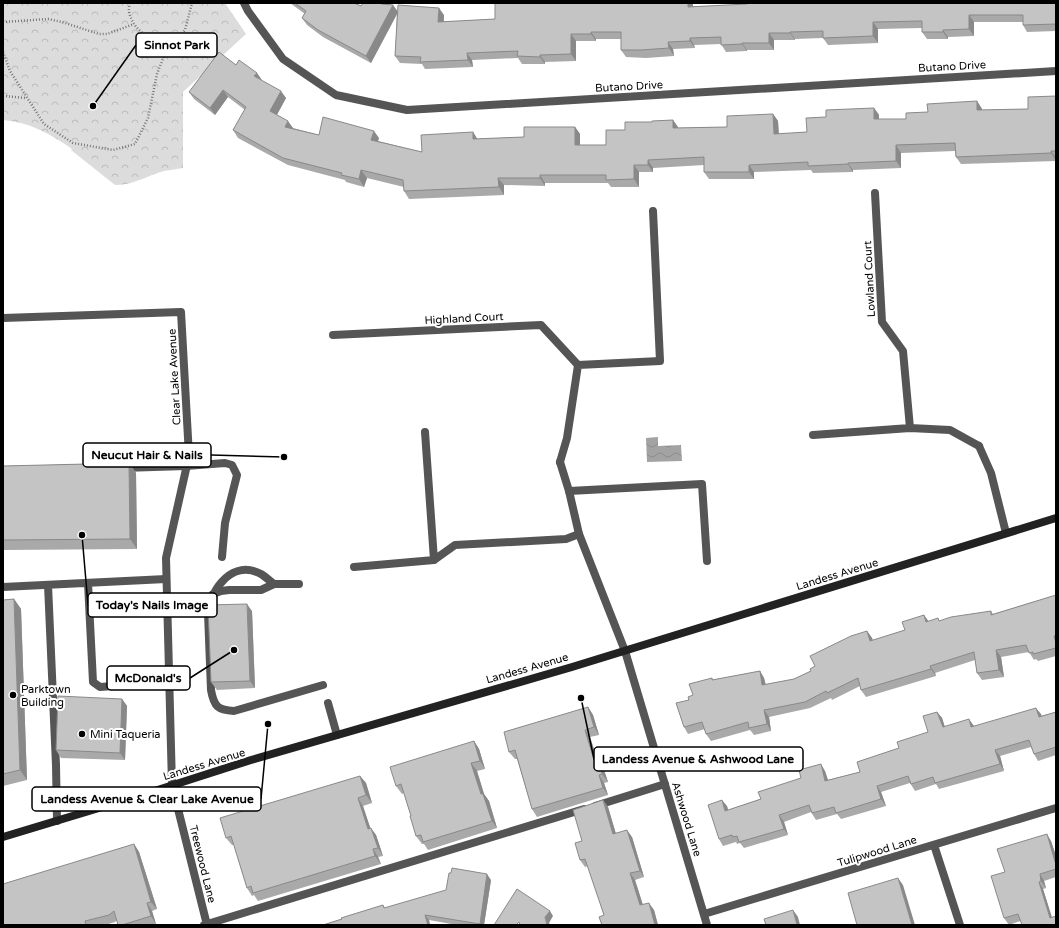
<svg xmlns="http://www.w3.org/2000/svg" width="1059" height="928" viewBox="0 0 1059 928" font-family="'Varela Round',sans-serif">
	<defs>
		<pattern id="park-crowns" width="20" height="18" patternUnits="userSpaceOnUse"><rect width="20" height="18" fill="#dcdcdc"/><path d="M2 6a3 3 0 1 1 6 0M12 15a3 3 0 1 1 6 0" fill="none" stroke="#bbb"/></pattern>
		<pattern id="water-waves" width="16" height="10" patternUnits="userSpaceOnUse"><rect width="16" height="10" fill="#a3a3a3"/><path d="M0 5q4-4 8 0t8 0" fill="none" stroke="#8b8b8b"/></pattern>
	</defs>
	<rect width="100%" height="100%" fill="#fff"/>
	<!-- park -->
	<path fill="url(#park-crowns)" d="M3,3H225L246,34L183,92V168C177,169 170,170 164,171C148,175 132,186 115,185L71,150L72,149C51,134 29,122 3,120Z"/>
	<!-- water -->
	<path fill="url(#water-waves)" d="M658,437V446L681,445L682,461L647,462L646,438Z"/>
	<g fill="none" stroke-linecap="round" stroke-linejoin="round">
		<!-- path -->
		<path stroke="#777" stroke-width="2.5" stroke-dasharray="1 2" stroke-linecap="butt" d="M130,3C128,8 129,14 131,18C139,37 156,40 175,40
			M3,22L48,19L62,22L99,34H107L134,24
			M3,52L10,71L44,124L73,143L113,150L135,144L148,118L157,74L164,56L185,30L192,3
			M3,96L26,98"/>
		<!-- service -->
		<path stroke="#555" stroke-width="8" d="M875,193L882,322L903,351L910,428L950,430L979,446
			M333,335L541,325L578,365L660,361L653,211
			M425,432L434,560
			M813,435L910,428
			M560,462L567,438L578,365
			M122,468L186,466L225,463L232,465L237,475L225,523L222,557
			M569,491L702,484L707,561
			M354,567L434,560L455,545L566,539L579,534
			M88,583L93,682L100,687L169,682
			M274,584C270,581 266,577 261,574C233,559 212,587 208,613L211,690C214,707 218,710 234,711L323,685
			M48,585L56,765L57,821
			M3,587L166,579
			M213,594L221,591L229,590H261L274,584H299
			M328,703L337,735
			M595,806L665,784
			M204,925L584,809"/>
		<!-- minor -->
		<path stroke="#555" stroke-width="8" d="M244,3L248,11L283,59L336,95L407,110L1056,71
			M3,318L181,312L189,456L166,558L172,785L207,925
			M979,446L991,473L1006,533
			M560,462L569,491L579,534L625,651L707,925
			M934,845L960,925
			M704,914L1056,808"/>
		<!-- secondary -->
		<path stroke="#222" stroke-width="8" d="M3,837L142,795L251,760L572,667L1056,518"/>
	</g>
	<!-- wall -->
	<path fill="#a9a9a9" d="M290,3H354L361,6L382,4L393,5L397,11L444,15V22L495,19V3H693V6L1056,3V31L1027,32L1023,25V22H974V36L948,37V39H927L922,32V28L878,29V43L828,45L823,38L795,39V40H774V50H747V51L726,52L721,44L694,45L695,48L673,49L674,56L646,58L626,57L621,50V39H596V41H576V61L545,62V64H522L518,58L472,60L473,67L425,69L422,64L400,63L395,56L397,14L371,63L323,37L307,25L302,18L305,14Z
		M236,65L261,80L286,98L277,115L293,128L319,135L379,138L378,141L422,152L473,132L477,139L524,137L575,127L580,134V145H606L625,130L652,122L673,120L678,128L727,127L773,114L778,121L779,134L807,132L826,117L874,108L879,115V119H906L928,112L977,101L982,109V110L1028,109L1056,96V161L961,164L956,157L955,151L901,153V168L853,170V172L813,173L811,170L754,172V179H709L704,172V165L653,168V172H639V187H611L608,183H545V186L504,185V195L409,199L404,191V187L367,178L364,187L346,182L345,180L288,165L238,138L233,130L245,110L228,97L215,115L194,99L189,92Z
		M129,463L136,473L137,549L3,550V466Z
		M1056,595V656L1038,661L1036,659L1034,660L1029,652L1001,657L1004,677L982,680L977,673L975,660L935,673L936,676L866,697L861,690L860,686L832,700L831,698L810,708L769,717L771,731L754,735L750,730L711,741L706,734L705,729L688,734L684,727L689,700L712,678L713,680L760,671L764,678L766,685L794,679L811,671L815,666L867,631L872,638L873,641L905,630L924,615L928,621H940L991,611L993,614Z
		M14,599L21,609L27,780L3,786V600Z
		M252,611L255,688L217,690L211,682Z
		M122,699L127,706L125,760L61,758L56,750Z
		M588,707L593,715L599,735L590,737L597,759H598L603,767L608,782L604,783L608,795L537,817L532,809L517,759H515L509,752Z
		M937,712L942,718L945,727L974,726L1041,714V716L1056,712V755L1038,761L1034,754L1031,747L1000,756L1004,771L939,789L936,784L915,791L910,783L881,792L886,806L841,819L837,814L816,820L811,812L784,822L788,835L744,848L740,843L737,844L736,842L723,846L719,839L727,806L728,810L761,799L801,778L825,771L828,780L860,772L928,732Z
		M474,741L479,749L485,769L477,771L484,794L489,801L497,828L428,850L424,844H422L416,836L411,816L404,793L402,794L396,786Z
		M360,776L366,783L372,803L363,806L370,828L376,835L383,856L378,857L381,864L258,901L254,895L252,896L247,888L234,845H232L226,838Z
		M603,800L608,807L616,834L632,837L644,877L635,880L643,905L654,910L658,925H602L604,915L588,866L585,867L580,860L582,841Z
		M1051,841L1056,856V877L1044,881L1046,888L1043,889L1052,917L1056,925L1020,921L1009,925L1004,918L1005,872Z
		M134,844L139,852L157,909L152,911L156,924L153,925H118L117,920L115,922L105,925H3Z
		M491,880L484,925H457L429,920L430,925H323L383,905L385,908Z"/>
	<!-- shaded-wall -->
	<path fill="#898989" d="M688,3H693V14L688,7Z
		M393,5L398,12L371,63L366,56Z
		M439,8L444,15L443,29L438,22Z
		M969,15L974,22V36L969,29Z
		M873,22L878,29V43L873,36Z
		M943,30L948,37V39L943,32Z
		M591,32L596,39V41L591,34Z
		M790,32L795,39V40L790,33Z
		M769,33L774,40V50L769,43Z
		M571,34L576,41V61L571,54Z
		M690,38L694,45L695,48L690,41Z
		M668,42L673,49L674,56L669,48Z
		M742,43L747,50V51L742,44Z
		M467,53L472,60L473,67L468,60Z
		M540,55L545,62V64L540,57Z
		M257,73L262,80L254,76Z
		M223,90L228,97L215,115L210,108Z
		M281,91L286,98L275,118L270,111Z
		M977,101L982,109V118L977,110Z
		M874,108L879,115V127L874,119Z
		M773,114L778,121L779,141L774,134Z
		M673,120L678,127V135L673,128Z
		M288,121L293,128L290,134L285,127Z
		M575,127L580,134V152L575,145Z
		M374,131L379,138L376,147L371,140Z
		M473,132L478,140L473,139Z
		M896,145L901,153V168L896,161Z
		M1051,151L1056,158V160L1051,153Z
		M648,160L653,168V172L648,165Z
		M848,163L853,170V172L848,164Z
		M634,165L639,172V187L634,179Z
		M749,165L754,172V179L749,172Z
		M361,170L367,178L364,187L359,179Z
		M540,175L545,183V186L540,178Z
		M498,178L504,185V195L499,187Z
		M129,463L136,473L137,549L130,539Z
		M14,599L21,609L27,780L20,770Z
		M247,604L252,611L255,688L250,681Z
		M924,615L929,622H926Z
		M867,631L872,638L875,648L870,641Z
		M996,650L1001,657L1004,677L999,670Z
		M930,666L935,673L936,676L931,669Z
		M760,671L764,678L767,692L762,685Z
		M122,699L127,706L125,760L120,753Z
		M588,707L593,715L599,735L594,727Z
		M1036,708L1041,714L1044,723L1039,717Z
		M764,710L769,717L771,731L767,724Z
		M937,712L942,718L947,734L943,727Z
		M969,719L974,726L971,727Z
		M585,730L590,737L600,768L594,760Z
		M474,741L479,749L485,769L480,761Z
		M995,750L1000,756L1004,771L1000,764Z
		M598,759L603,767L608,782L602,774Z
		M471,763L477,771L484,794L489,801L497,828L492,821L481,794Z
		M821,764L825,771L830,787L825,781Z
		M599,775L604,783L608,795L603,788Z
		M360,776L366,783L372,803L366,795Z
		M877,786L881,792L886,806L881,799Z
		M358,798L363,806L373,836L368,829Z
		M603,800L608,807L618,841L613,834Z
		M722,800L727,806L730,817L725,811Z
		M779,815L784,822L788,835L784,829Z
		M371,828L376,835L383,856L378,848Z
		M627,830L632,837L644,877L640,871Z
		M1047,834L1051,841L1056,856V865Z
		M134,844L139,852L157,909L151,902Z
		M373,849L378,857L381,864L375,856Z
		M630,873L635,880L645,912L640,905Z
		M487,874L491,880L484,925H480V924Z
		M1040,874L1044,881L1046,888L1041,881Z
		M898,878L903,885L915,925H912Z
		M1039,882L1043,889L1054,925L1050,918Z
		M147,903L152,911L156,924L151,916Z
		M649,903L654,910L658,925H655Z
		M793,910L798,917L800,925H797Z
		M550,911L553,916L549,923L550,925H547L545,917Z
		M425,915L429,920L430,925H428Z"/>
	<!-- building -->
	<path fill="#c4c4c4" stroke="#898989" d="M295,3H354L361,6L363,3H379L382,4L393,5L366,56L318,30L302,18L306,11Z
		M495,3H688V7L747,4V3H1056V24L1023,25V15H969V29L943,30V32H922V21L873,22V36L823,38V31L790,32V33H769V43H742V44L721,45V37L690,38V41L668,42L669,48L641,50H621V32H591V34H571V54L540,55V57L517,56L518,51L467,53L468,60L420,62L421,57L395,56L398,5L439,8L438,22L495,19Z
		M219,52L236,65L239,60L257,73L254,76L281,91L270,111L288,121L285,127L319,135L323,117L374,131L371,140L422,152L421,135L473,132V139L524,137V127H575V145H606V130H625V122H652V121L673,120V128L727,127V116L773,114L774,134L807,132L806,118L826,117V110L874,108V119H906V113L928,112L927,104L977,101V110L1028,109V97L1056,96V151H1051V153L956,157L955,143L896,145V161L848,163V164L808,166V162L749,165V172H704V157L648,160V165H634V179L606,180V175H540V178H498L499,187L404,191L403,180L361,170L359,179L341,175L342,173L283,158L233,130L246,107L223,90L210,108L189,92Z
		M129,463L130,539L3,540V466Z
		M1056,595V635L1054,636L1056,643V648L1033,654V652L1029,653L1026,645L996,650L999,670L977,673L974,652L930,666L931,669L861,690L858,678L827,693L826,691L805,702L764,710L767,724L749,728L748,722L706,734L702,722L684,727L676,703L689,700L688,697L693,695L689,684L712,678V680L760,671L762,685L794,679L811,671L810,669L815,666L810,656L851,636L867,631L870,641L905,630L902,622L924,615L926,622L938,618L939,621L951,617L991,611V615Z
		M14,599L20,770L3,774V600Z
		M247,604L250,681L211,682L208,605Z
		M58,696L122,699L120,753L56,750Z
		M588,707L594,727L585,730L594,760L598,759L602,774L599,775L603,788L532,809L515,750L509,752L504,732Z
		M1036,708L1039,717L1056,712V747L1034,754L1029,740L995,750L1000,764L935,783L933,777L911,784L908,776L877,786L881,799L836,813L834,807L812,813L809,805L779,815L784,829L739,842L737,836L733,837L732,835L719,839L708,805L722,800L725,811L761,799L758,792L801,778L799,770L821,764L825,781L860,772L857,762L899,748L897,742L928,732L923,716L937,712L943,727L969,719L971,727Z
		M474,741L480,761L471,763L481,794H483L492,821L423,842L421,835L416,836L410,816H411L401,784L396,786L390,767Z
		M360,776L366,795L358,798L368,829L371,828L378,848L373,849L375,856L253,893L251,886L247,888L231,836L226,838L220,818Z
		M603,800L613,834L627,830L640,871L630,873L640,905L649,903L655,925H602L599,917L604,915L585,859L580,860L575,843L582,841L573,810Z
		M1047,834L1056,865V869L1040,874L1041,881L1039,882L1050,918L1056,916V925H1022L1018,914L1004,918L991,876L1005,872L997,849Z
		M134,844L151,902L147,903L151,916L122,925H118L114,911L109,915L85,921L86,925H3V884Z
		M452,868L487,874L480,924L425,915L428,925H323L342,919L341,918L383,905L384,908L446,890L449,873H451Z
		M898,878L912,925H857L848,893Z
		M517,889L550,911L545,917L547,925H520L519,922L516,925H494Z
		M793,910L797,925H766L764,919Z"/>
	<!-- markers -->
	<g fill="#000" stroke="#fff" stroke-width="1.5">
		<circle cx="13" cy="695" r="4"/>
		<circle cx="82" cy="734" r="4"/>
	</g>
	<g text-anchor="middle" stroke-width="4" stroke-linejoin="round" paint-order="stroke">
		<!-- street labels -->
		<g font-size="11" fill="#000" stroke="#fff">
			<text transform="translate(952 66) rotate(-3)" y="4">Butano Drive</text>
			<text transform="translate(629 86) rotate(-3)" y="4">Butano Drive</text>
			<text transform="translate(869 279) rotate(-93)" y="4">Lowland Court</text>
			<text transform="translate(464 318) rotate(-3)" y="4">Highland Court</text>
			<text transform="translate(174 377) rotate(-93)" y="4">Clear Lake Avenue</text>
			<text transform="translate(837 574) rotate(-17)" y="4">Landess Avenue</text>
			<text transform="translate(527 668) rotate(-16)" y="4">Landess Avenue</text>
			<text transform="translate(204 764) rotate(-17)" y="4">Landess Avenue</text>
			<text transform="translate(687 819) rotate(73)" y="4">Ashwood Lane</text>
			<text transform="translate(877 851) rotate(-17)" y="4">Tulipwood Lane</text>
			<text transform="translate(203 864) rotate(76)" y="4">Treewood Lane</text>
		</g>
		<!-- poi labels -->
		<g font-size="11" fill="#000" stroke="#fff" text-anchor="start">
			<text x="21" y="693">Parktown<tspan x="21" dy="13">Building</tspan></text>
			<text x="90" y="738">Mini Taqueria</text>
		</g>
	</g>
	<!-- callouts -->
	<path fill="none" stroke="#000" stroke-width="1.5" d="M93 106L136 45M284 457L211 455M82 535L88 605M234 650L190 678M581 698L594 759M268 724L261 799"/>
	<g fill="#000" stroke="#fff" stroke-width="1.5">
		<circle cx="93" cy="106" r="4"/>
		<circle cx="284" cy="457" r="4"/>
		<circle cx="82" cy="535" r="4"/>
		<circle cx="234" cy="650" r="4"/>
		<circle cx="581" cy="698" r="4"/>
		<circle cx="268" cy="724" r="4"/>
	</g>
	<g fill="#fff" stroke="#000" stroke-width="1.5">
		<rect x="136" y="33" width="81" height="24" rx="4"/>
		<rect x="83" y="443" width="128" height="24" rx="4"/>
		<rect x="88" y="593" width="129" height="24" rx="4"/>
		<rect x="107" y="666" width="83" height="24" rx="4"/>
		<rect x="594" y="747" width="209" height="24" rx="4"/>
		<rect x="32" y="787" width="229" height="24" rx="4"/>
	</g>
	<g font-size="12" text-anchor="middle" font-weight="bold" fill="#000">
		<text x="177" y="49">Sinnot Park</text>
		<text x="147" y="459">Neucut Hair &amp; Nails</text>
		<text x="152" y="609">Today's Nails Image</text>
		<text x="148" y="682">McDonald's</text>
		<text x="698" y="763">Landess Avenue &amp; Ashwood Lane</text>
		<text x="147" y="803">Landess Avenue &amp; Clear Lake Avenue</text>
	</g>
	<!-- border -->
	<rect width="1059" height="928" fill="none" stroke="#000000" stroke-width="8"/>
</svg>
